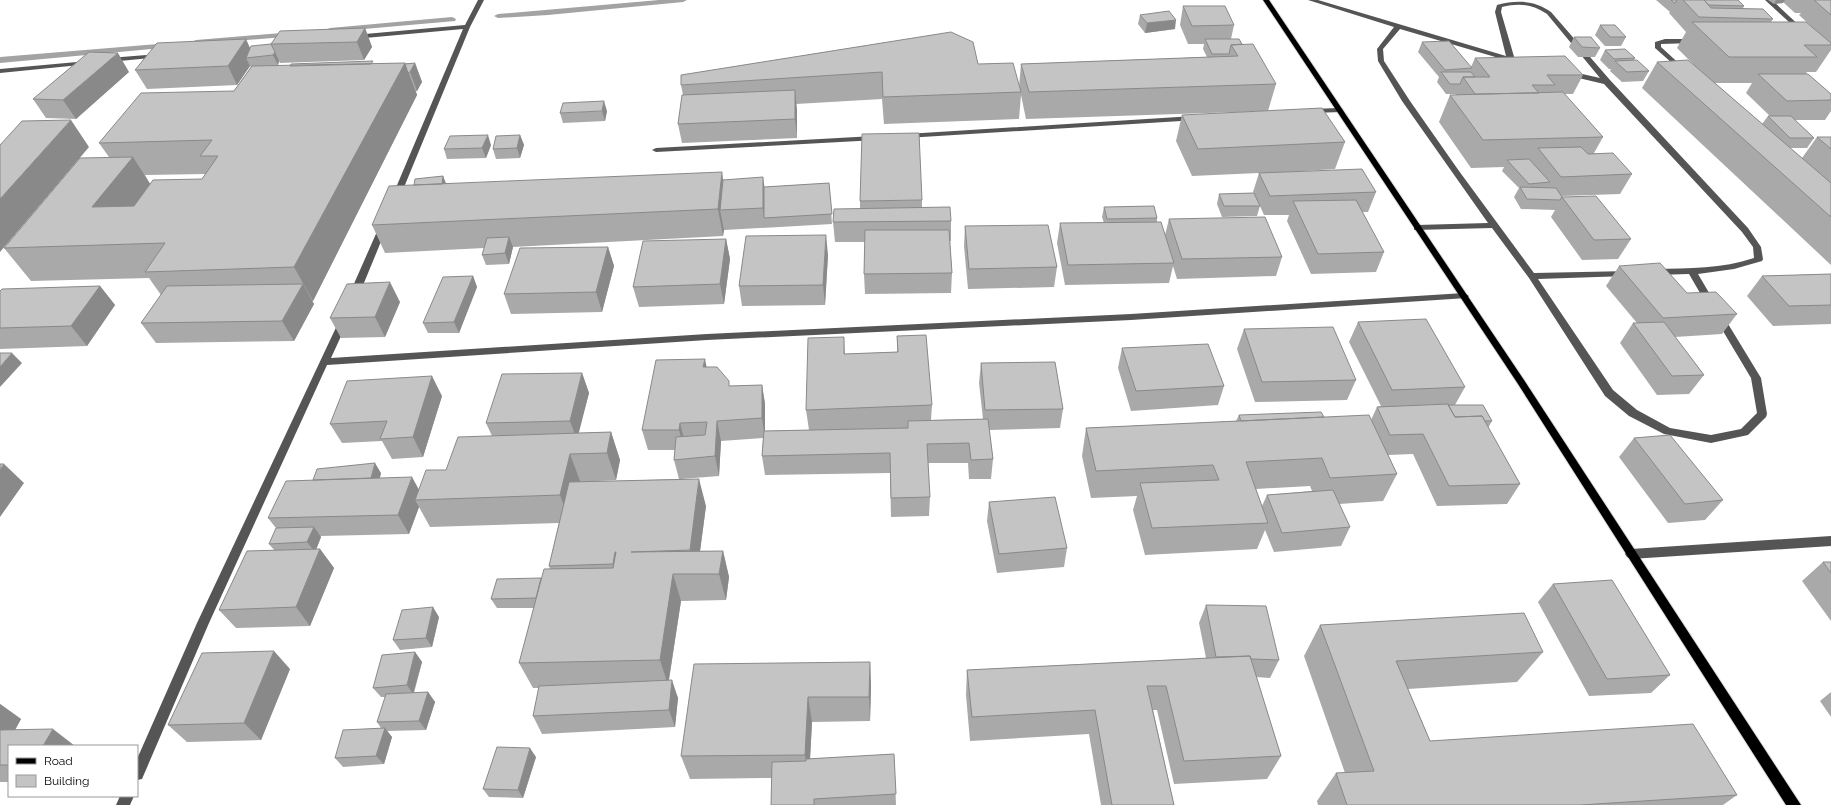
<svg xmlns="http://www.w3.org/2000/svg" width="1831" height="805" viewBox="0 0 1831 805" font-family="Raleway,sans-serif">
	<rect width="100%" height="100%" fill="#fff"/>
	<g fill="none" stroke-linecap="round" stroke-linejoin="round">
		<!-- stream -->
		<path fill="#a3a3a3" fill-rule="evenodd" d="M659,0H687L683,2L548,15L498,18L494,16L498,14Z
			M452,17L456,19L455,21L330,32L326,30L330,28Z
			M294,32H297V36L196,44L192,42L196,40Z
			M170,43H173V47L0,63V57Z"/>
		<!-- major casing -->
		<g stroke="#dbdbdb" stroke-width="2">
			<path id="major" d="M1263,0H1269L1524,380L1801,805H1786L1518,384Z"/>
		</g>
		<!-- minor -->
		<path fill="#555" fill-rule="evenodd" d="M478,0H484L470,27L400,197L396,199H393L392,197L463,29L354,39L351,37L354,35L465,25Z
			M1308,0H1318L1506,56L1495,12L1497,5C1517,0 1534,0 1551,12L1610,80L1748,228L1761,247L1763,259L1762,261L1734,269L1698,274L1715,303L1713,305H1707L1689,274L1655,275L1651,272L1655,269C1689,268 1722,269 1754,258L1753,247L1742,232L1604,84L1566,75V71H1569L1600,78L1547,14C1532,4 1519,3 1502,7L1501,12L1515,60L1514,61H1509L1400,29L1383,49L1384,61L1410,101L1459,171L1534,273L1630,271L1631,273L1630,275L1627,276L1538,279L1613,390L1637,410L1670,428L1711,435L1741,429L1757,413L1751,378L1714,316L1719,313L1722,314L1761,378L1767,414L1766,417L1748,435L1711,443L1664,434L1629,416L1605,396L1529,278L1492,228L1414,230V226L1417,225L1488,223L1402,101L1378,61L1377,49L1394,27Z
			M1765,0H1772L1804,30V32H1800Z
			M1665,39H1694L1697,41L1694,43L1661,44V47L1685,69V71H1681L1655,48V42Z
			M159,54L161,55V57L109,62L106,60L109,58Z
			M88,61L90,62V64L0,73V69Z
			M1339,108L1343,110L1342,112L1311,113L1307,111L1311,109Z
			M1194,116H1197V120L906,138L902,136L906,134Z
			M874,136L878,138L877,140L656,152L652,150L656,148Z
			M383,224L387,227L359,295L354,298L351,297L349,295L379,227Z
			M1464,293L1469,296L1467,298L1131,320L707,340L327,365L209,623L142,779L137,780V759L197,623L340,319L343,318L348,321L331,358L707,334L1131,314Z
			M1831,536V546L1631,559L1627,557L1625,554L1627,551L1631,549Z
			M120,796H134L130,805H116Z"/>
		<!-- major -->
		<use href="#major" fill="#000" fill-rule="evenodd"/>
	</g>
	<!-- wall -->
	<path fill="#a9a9a9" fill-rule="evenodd" d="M1656,0H1738L1744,6L1743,8L1773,19L1771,22L1813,28L1799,15L1801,13H1795L1783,2V3L1774,4L1768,0H1831V50L1816,72H1807L1806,74L1831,94V111L1825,120H1795L1814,138L1807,148H1790L1802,158L1817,137H1831V265L1642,88L1657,62L1700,71L1677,48L1686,32L1669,13L1670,12ZM1715,83H1752L1746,93L1770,116H1768L1762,124Z
		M1183,6L1234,25L1231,39L1242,44L1276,84L1268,111L1026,119L1021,95L1019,119L884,124L882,99L796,104L797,138L682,143L678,124L683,95L681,85L978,64L1019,87L1021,64L1207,57L1203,49L1204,44H1188L1180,25Z
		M1140,15L1175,29L1145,33L1138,24Z
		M1600,25L1626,37L1621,46H1605L1595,35Z
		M365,28L372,47L364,60L280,63L279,61L278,65L265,66L415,63L422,82L417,91H416L417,95L313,301H312L314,304L294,341L156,343L141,323L161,295L149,278L31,281L4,248L109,157L99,143L234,91L251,67L250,66L237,85L147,89L135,70L271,44ZM205,174L202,179L150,184L145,175Z
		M1574,37L1600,48L1595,57H1578L1569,47Z
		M1422,42L1471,67L1475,58L1583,75L1573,94H1564L1603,137L1594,153L1632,174L1620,194L1561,196L1562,197L1631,239L1618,259L1582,260L1551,217L1555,210L1521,209L1514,197L1519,188L1502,171L1504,167L1471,168L1439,122L1450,95H1456V94H1446L1437,82L1439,77L1418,52Z
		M1605,50L1635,58L1634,60L1649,71L1643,81L1622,82L1610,71L1611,69H1609L1600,60Z
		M129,72L76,119L46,118L33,99Z
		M607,111L605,121L563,123L560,113Z
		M1182,115L1345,142L1335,169L1288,172L1376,192L1368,212H1362L1384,252L1376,272L1311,274L1287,221L1289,215H1264L1260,206L1257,216L1222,217L1217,204L1219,194L1254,193L1253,192L1259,173L1192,176L1176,141Z
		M520,135L524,145L520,158L496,159L493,149Z
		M491,145L486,158L447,159L444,149Z
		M443,176L446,184L723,180L764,187L829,183L832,224L724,230L723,236L513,247L509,264L486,265L482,255L484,248L385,253L372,225L414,185Z
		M922,200V208L951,221V241H950L952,273L951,293L865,294L864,274L865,242H835L833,222L860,209V201Z
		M1104,207L1157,218V222L1165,235L1169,219L1282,257L1276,276L1177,279L1173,266L1169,283L1065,285L1057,243L1060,223H1104L1102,217Z
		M965,226L1057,267L1054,287L968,289L964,246Z
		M726,239L730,259L724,304L639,307L633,287Z
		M608,247L614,266L602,312L511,314L504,294Z
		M828,255L825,305L742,306L739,286Z
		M1619,266L1737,314L1722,334L1675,337L1704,375L1689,394L1657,395L1620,343L1633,323H1637L1606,286Z
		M1831,274V324L1773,326L1747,296L1762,276Z
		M473,276L477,287L459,333H428L423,323Z
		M100,286L115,305L87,346L0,349V291Z
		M400,302L385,337L341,338L330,318Z
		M1358,322L1465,387L1455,405L1492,421L1488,428L1520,484L1507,504L1437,506L1413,454L1388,455L1397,474L1383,501L1339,504L1350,527L1341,546L1274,552L1265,530L1257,549L1145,555L1133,510L1137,496L1091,498L1082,456L1086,428L1236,421L1239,415L1324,417L1371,420L1377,407L1381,406L1349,342ZM1310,486L1312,491L1267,495L1262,506L1256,489Z
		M1244,329L1356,380L1347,400L1255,402L1237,349Z
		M897,336L932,405L931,420L983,419L979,383L981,363L1063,409L1060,428L989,430L993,459L991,479H969L968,463H928L930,497L929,516L891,517L890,473L765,475L762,456L763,438L721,441L719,476L681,479L706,506L700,551H723L729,577L726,600L681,601L669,680L678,698L675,727L542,734L533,716L539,688H533L519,663L534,608H497L491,599L541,578L542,579L550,569L549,566L559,523L430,527L419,507L409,534L320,536L321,537L316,550L320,549L334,568L310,626L236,628L219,610L275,551L269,544L276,528L268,518L313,480L381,473L380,478L419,490L492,436L486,423L582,373L589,393L578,433L611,432L620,460L616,480L580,482L679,479L674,460L675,450H648L642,430L707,367L730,386L762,385L765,404V431L809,430L806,410L844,337L845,354L897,352Z
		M1122,348L1224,386L1218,405L1131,411L1118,368Z
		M442,396L423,457L392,459L382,441L342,443L330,424Z
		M1634,438L1723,500L1705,520L1668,523L1619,457Z
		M989,502L1067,548L1064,567L997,573L987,521Z
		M1823,562H1831V621L1802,581Z
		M1553,584L1670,675L1651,693L1589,696L1538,602Z
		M1206,605L1279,660L1270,678L1256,677L1281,756L1267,779L1174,784L1157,710H1153L1174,805H1101L1089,734L970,741L966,695L967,670L1206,658L1199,623Z
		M439,617L432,647L400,650L393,640Z
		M1320,625L1543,652L1517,682L1408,689L1430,741L1737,795L1723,805H1318L1317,801L1336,773H1345L1304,656Z
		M415,652L422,662L414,693L428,692L435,702L426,730L387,731L392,737L384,764L343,767L335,758L381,728L377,722L386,697H381L373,688Z
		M870,662L871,687L870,721L812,722L810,759L894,754L896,805H771L772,778L690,779L681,756Z
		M290,669L261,740L187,742L168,725Z
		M1831,692V717L1820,701Z
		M0,704L21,719L15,730L75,746H9V782H0Z
		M536,757L523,798L489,797L483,789Z"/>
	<!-- shaded-wall -->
	<path fill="#898989" d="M1776,0H1785L1783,3L1774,4Z
		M1176,20L1175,29L1145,33L1147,23Z
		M365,28L372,47L364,60L357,42Z
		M246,39L254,57L246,58L250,66L237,85L228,66Z
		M275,52L279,61L278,65L273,55Z
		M118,53L129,72L76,119L63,100Z
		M405,63L417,95L313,301L294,267Z
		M415,63L422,82L417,91L410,72Z
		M795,90L797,109V138L795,119Z
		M604,101L607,111L605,121L602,111Z
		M71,120L89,147L0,252V199Z
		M488,135L491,145L486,158L482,148Z
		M520,135L524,145L520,158L517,148Z
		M133,157L154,190L116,240L92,207Z
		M722,172L726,199L720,210L724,230L723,236L718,209Z
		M443,176L447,186L414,191Z
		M763,177L766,197L764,218L763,208Z
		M826,235L828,255L825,305L823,285Z
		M509,237L513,247L509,264L505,253Z
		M726,239L730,259L724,304L720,284Z
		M608,247L614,266L602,312L596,292Z
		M473,276L477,287L459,333L454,322Z
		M390,282L400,302L385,337L375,317Z
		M303,284L314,304L294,341L282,321Z
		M100,286L115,305L87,346L71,326Z
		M12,353L22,363L0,387V367Z
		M705,359L709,379L703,367Z
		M582,373L589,393L577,440L570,421Z
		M432,376L442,396L423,457L413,437Z
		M762,385L765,404V438L762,418Z
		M717,421L721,441L719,476L715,456Z
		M680,423L685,443L684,450L679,430Z
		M611,432L620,460L616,480L607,453Z
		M570,454L580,481L570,523L560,495Z
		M375,463L381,473L376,492L370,482Z
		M4,464L24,483L0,517V470Z
		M412,477L423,497L415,500L419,507L409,534L398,515Z
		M699,479L706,506L697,574H696L690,550Z
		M314,527L321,537L315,552L307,542Z
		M320,549L334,568L310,626L296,607Z
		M723,551L729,577L726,600L719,574Z
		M615,552L624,579L622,591L613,564Z
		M673,574L681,601L668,685L660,660Z
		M433,607L439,617L432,647L426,638Z
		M274,651L290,669L261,740L244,723Z
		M415,652L422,662L413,694L407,685Z
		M870,662L871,687L870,721L869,697Z
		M672,680L678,698L675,727L669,710Z
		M428,692L435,702L426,730L419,721Z
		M808,697L812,722L809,778L805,755Z
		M0,704L21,719L5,748L0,744Z
		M385,728L392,737L384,764L376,756Z
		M53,729L75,746H43Z
		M530,748L536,757L523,798L518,790Z"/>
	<!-- building -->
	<path fill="#c4c4c4" stroke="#898989" d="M1671,0H1677L1675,3H1674Z
		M1683,0H1704L1711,8L1763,9L1773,19L1699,17Z
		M1704,0H1738L1744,6L1709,5Z
		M1814,0H1831V15Z
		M1183,6H1225L1234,25L1192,26Z
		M1169,11L1176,20L1147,23L1140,15Z
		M1692,22H1806L1831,43V45H1804L1817,57H1729Z
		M1600,25H1615L1626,37H1610Z
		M365,28L357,42L271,44L280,31Z
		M951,32L973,42L978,64L1013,63L1021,92L883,97L882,72L681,85V75Z
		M1574,37H1591L1600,48L1582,47Z
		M246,39L228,66L135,70L157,43Z
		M1205,39H1239L1242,44L1231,45L1229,54H1212Z
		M1449,41L1472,68L1445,70L1422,42Z
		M271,44L275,52L273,55L246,58L251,46Z
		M1253,44L1276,84L1029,92L1021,64L1238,56L1231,45Z
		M1625,49L1635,58L1614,59L1605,50Z
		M89,52L118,53L63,100L33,99Z
		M1565,56L1583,75H1547L1555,85H1532L1539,93L1475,94L1463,77H1490L1475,58Z
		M1637,60L1649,71L1627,72L1615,61Z
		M1688,60L1831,183V217L1657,62Z
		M373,61L371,64L290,66L291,64Z
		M405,63L294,267L145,272L165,243L4,248L80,158L133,157L92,207L134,206L153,180L202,179L218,156H200L212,140L99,143L141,93L234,91L252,66Z
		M415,63L410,72L408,73L405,64Z
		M1441,72H1471L1475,77H1463L1460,84H1450Z
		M1758,74H1808L1831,94V100L1787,101Z
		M795,90V119L678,124L682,95Z
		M1563,92L1603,137L1483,140L1450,95Z
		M604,101L602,111L560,113L563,103Z
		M1322,108L1345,142L1198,149L1182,115Z
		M1768,116H1791L1814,138H1790Z
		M71,120L0,199V145L22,121Z
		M919,133L922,200L860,201L862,134Z
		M488,135L482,148L444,149L450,136Z
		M520,135L517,148L493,149L496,136Z
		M1817,137H1831V149Z
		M1581,147L1588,154L1613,153L1632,174L1561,177L1538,148Z
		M1529,159L1550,182L1529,184L1507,160Z
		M1362,169L1376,192L1270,196L1259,173Z
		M722,172L718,209L372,225L389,186Z
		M443,176L442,184L414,185L415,179Z
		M763,177V208L720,210L723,180Z
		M829,183L832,214L764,218V187Z
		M1520,187L1556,188L1562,197L1560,200L1527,199Z
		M1254,193L1260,206H1224L1219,194Z
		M1596,196L1631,239L1594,240L1562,197Z
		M1356,200L1384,252L1318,254L1293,201Z
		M1154,206L1157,218L1107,219L1104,207Z
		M950,207L951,221L833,222L834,209Z
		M1265,217L1282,257L1182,259L1169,219Z
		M1161,222L1174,263L1068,265L1060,223Z
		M1048,225L1057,267L969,269L965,226Z
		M865,230H949L952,273L864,274Z
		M826,235L823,285L739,286L746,236Z
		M509,237L505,253L482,255L487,238Z
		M726,239L720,284L633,287L643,241Z
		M608,247L596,292L504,294L520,248Z
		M1660,263L1687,293L1716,292L1737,314L1663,318L1619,266Z
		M1831,274V305L1789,306L1762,276Z
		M473,276L454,322L423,323L443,277Z
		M390,282L375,317L330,318L347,284Z
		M303,284L282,321L141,323L167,286Z
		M100,286L71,326L0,328V291L2,289Z
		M1426,319L1465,387L1392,390L1358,322Z
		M1664,322L1704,375L1672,376L1633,323Z
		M1333,327L1356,380L1262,382L1244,329Z
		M926,335L932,405L806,410L808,338L844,337V354L898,352L897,336Z
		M1208,344L1224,386L1136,391L1122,348Z
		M0,353H12L0,367Z
		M705,359L703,367H717L729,381V386L762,385V418L717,421L715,456L674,460L676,437L705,435L707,422L680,423L679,430H642L656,360Z
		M1055,362L1063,409L985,410L981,363Z
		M582,373L570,421L486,423L502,374Z
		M432,376L413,437L380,439L387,421L330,424L347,381Z
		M1448,404L1455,417L1482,416L1520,484L1449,486L1423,434L1390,435L1377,407Z
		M1448,405H1483L1492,421H1485L1482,416L1455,417Z
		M1321,412L1324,417L1241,421L1239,415Z
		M1369,415L1397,474L1330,478L1322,458L1246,462L1268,523L1152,528L1140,483L1219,480L1213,465L1096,471L1086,428Z
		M988,419L993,459L971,460L969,443L927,444L930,497L891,498L890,453L762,456L764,431L908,428V421Z
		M611,432L607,453L570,454L560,495L415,500L426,470H446L458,437Z
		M1670,435L1723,500L1685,504L1634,438Z
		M375,463L371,478L313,480L317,469Z
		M0,464H4L0,470Z
		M412,477L398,515L268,518L286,481Z
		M699,479L690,550L631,552L723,551L719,574H673L660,660L519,663L544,569L613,568L616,552H615L613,564L549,566L569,482Z
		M1333,490L1350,527L1282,533L1267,495Z
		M1055,497L1067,548L999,554L989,502Z
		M314,527L307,542L269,544L276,528Z
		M320,549L296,607L219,610L247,551Z
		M1823,562H1831V573Z
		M541,578L536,598L491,599L497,579Z
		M1612,580L1670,675L1607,679L1553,584Z
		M1206,605L1266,606L1279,660L1251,659L1250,656L1216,657Z
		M433,607L426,638L393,640L402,610Z
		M1524,613L1543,652L1396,661L1430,741L1693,724L1737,795L1580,805H1347L1336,773L1374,771L1320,625Z
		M274,651L244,723L168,725L202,653Z
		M415,652L407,685L373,688L382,655Z
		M1250,656L1281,756L1184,761L1166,686H1147L1174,805H1112L1095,710L972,717L967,670Z
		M870,662L869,697H808L805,755L681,756L694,664Z
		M672,680L669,710L533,716L539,686Z
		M428,692L419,721L377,722L386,694Z
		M385,728L376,756L335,758L343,730Z
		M53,729L43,746H9V765H0V730Z
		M497,747L530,748L518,790L483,789Z
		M894,754L896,794L814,799V805H771L772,762L806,761V759Z"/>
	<!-- legend -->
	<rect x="8" y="745" width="130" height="52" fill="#ffffff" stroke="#999999"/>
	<rect x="16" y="758" width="20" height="6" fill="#000000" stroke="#999999"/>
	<text x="44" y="765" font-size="12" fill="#000000">Road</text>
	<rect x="16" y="775" width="20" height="12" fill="#c4c4c4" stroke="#999999"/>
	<text x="44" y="785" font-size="12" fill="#000000">Building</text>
</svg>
